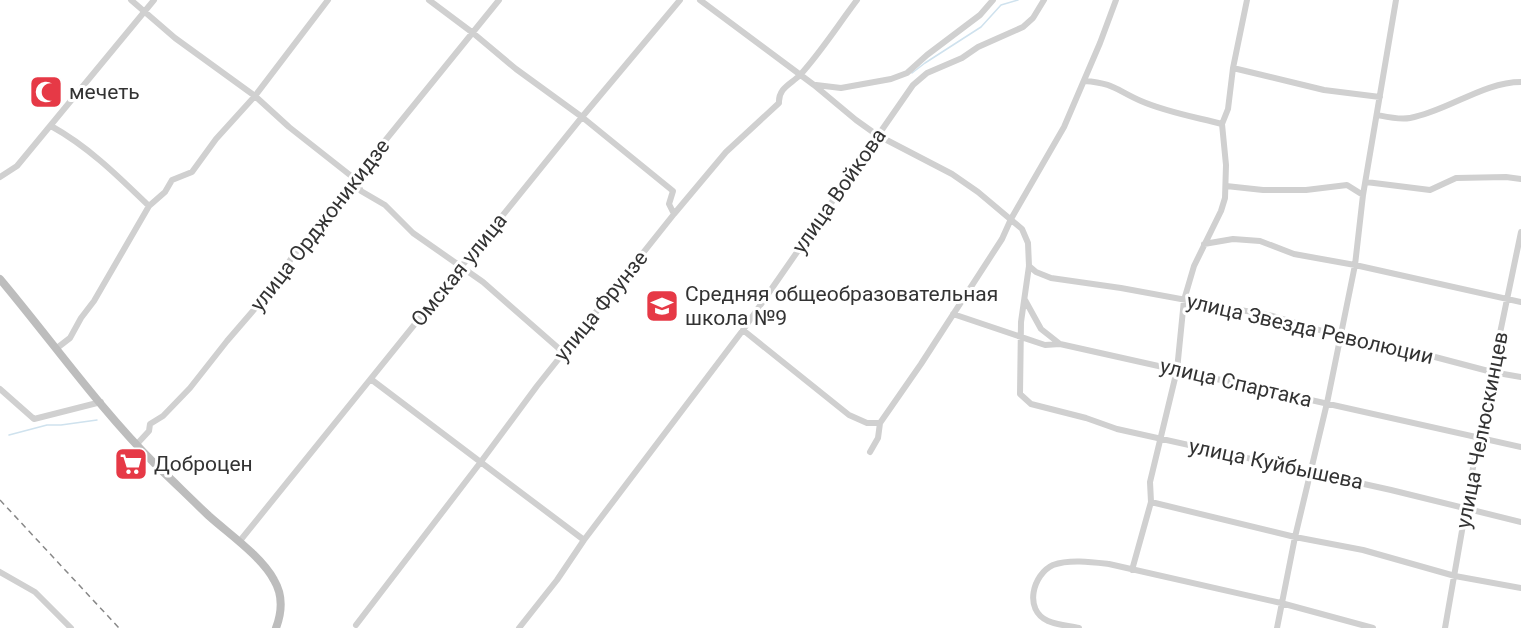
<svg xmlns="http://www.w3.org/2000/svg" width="1521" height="628" viewBox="0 0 1521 628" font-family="Roboto,sans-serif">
	<rect width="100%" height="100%" fill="#fff"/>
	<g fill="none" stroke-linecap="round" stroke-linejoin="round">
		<!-- stream -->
		<path stroke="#cfe2ee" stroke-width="1.5" d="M912,73L925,63L981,27L1001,5L1018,0
			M9,435L47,425H61L97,420"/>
		<!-- street -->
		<path stroke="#d0d0d0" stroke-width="6" d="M131,0L175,38L255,96L289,127L355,179L361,191L385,205L413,233L483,282L564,353
			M429,0L473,33L516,69L582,117L673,191L669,204L674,214
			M700,0L814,85L856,120L877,135L952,174L978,192L1022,229L1028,243L1029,266L1021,322L1020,394L1031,404L1086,418L1117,429L1391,490L1521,522
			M1233,68L1324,90L1380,97
			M1084,81C1114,83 1116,90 1141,101C1166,112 1195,117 1222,124
			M816,85L841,88L891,79L907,73L927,55L980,15L993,0
			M1377,115C1387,117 1399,120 1410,118C1448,111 1483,82 1521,82
			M51,126C89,147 119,177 149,206
			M0,177L17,166L154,0
			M1366,182L1430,190L1456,178L1506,177L1521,179
			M1226,186L1263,190H1306L1347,185L1363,195
			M1204,244L1233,239L1260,241L1294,254L1355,265L1521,302
			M1029,266L1036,272L1051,278L1121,288L1273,316L1339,336L1397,347L1492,372L1521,377
			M1025,300L1041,329L1060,344
			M953,314L1045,345L1060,344L1521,447
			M743,330L849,415L867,423H880
			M57,348L70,338L81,318L94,301L149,206L165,192L172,180L192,172L216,139L255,96L328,0
			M372,380L584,540
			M0,389L34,419L101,402
			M137,444L149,431L150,424L163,416L190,388L227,341L265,297L293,256L320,221L499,0
			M870,452L878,438L880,423L921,364L1002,239L1011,219L1064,127L1100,43L1116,0
			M1151,502L1295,537L1363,550L1455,576L1521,588
			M239,542L582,117L680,0
			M1132,570L1151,502L1150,482L1177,370L1184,300L1194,266L1221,211L1225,198L1226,165L1222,124L1228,109L1233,68L1247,0
			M0,572L35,592L71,628
			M356,625L480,463L537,386L674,214L726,152L779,103C778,88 791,84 800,75C821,52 838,25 857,0
			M519,628L557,580L584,540L743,330L913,85L927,73L962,58L978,47L1023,27L1033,18L1044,0
			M1079,628C1070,626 1057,625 1048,621C1023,610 1033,574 1053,565C1069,559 1092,562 1109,564L1281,603L1373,628
			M1277,628L1295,537L1327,403L1355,265L1363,195L1396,0
			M1445,628L1478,439L1521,232"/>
		<!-- secondary -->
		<path stroke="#bdbdbd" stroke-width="8" d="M0,279C52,341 99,408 156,465C174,482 191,499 209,516C229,534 261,556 274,580C283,595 282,612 276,628"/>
		<!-- rail -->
		<path stroke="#888" stroke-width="1.5" stroke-dasharray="6 4.5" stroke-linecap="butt" d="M0,500L119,628"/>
	</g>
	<!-- icons -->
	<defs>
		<g id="mosque-square" transform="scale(1.725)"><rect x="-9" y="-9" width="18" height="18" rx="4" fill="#e63946" stroke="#fff"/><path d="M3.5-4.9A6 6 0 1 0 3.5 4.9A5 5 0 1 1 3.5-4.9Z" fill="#fff"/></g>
		<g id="school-square" transform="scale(1.725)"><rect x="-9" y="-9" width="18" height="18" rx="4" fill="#e63946" stroke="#fff"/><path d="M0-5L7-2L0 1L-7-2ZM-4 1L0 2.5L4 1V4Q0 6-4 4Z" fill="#fff"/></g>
		<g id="supermarket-square" transform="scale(1.725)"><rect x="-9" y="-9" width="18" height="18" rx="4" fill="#e63946" stroke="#fff"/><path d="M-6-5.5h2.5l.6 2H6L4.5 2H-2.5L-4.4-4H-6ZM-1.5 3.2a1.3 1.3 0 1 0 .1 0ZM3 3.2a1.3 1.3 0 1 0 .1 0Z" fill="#fff"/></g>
	</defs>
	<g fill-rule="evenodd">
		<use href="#mosque-square" x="46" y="92"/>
		<use href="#school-square" x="662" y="306"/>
		<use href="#supermarket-square" x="131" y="464"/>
	</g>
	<g text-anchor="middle" stroke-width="6" stroke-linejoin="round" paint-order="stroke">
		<!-- poi labels -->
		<g font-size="21" fill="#333" stroke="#fff" text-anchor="start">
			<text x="69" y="99">мечеть</text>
			<text x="685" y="301">Средняя общеобразовательная<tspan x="685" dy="24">школа №9</tspan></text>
			<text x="154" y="471">Доброцен</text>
		</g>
		<!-- street labels -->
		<g font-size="21" fill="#333" stroke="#fff">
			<text transform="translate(839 191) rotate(-55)" y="7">улица Войкова</text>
			<text transform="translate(320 225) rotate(-52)" y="7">улица Орджоникидзе</text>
			<text transform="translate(459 270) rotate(-51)" y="7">Омская улица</text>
			<text transform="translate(601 306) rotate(-51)" y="7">улица Фрунзе</text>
			<text transform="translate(1310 329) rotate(13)" y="7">улица Звезда Революции</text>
			<text transform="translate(1236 383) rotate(13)" y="7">улица Спартака</text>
			<text transform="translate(1482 430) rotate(-79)" y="7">улица Челюскинцев</text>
			<text transform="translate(1276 464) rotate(12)" y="7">улица Куйбышева</text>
		</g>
	</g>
</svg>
